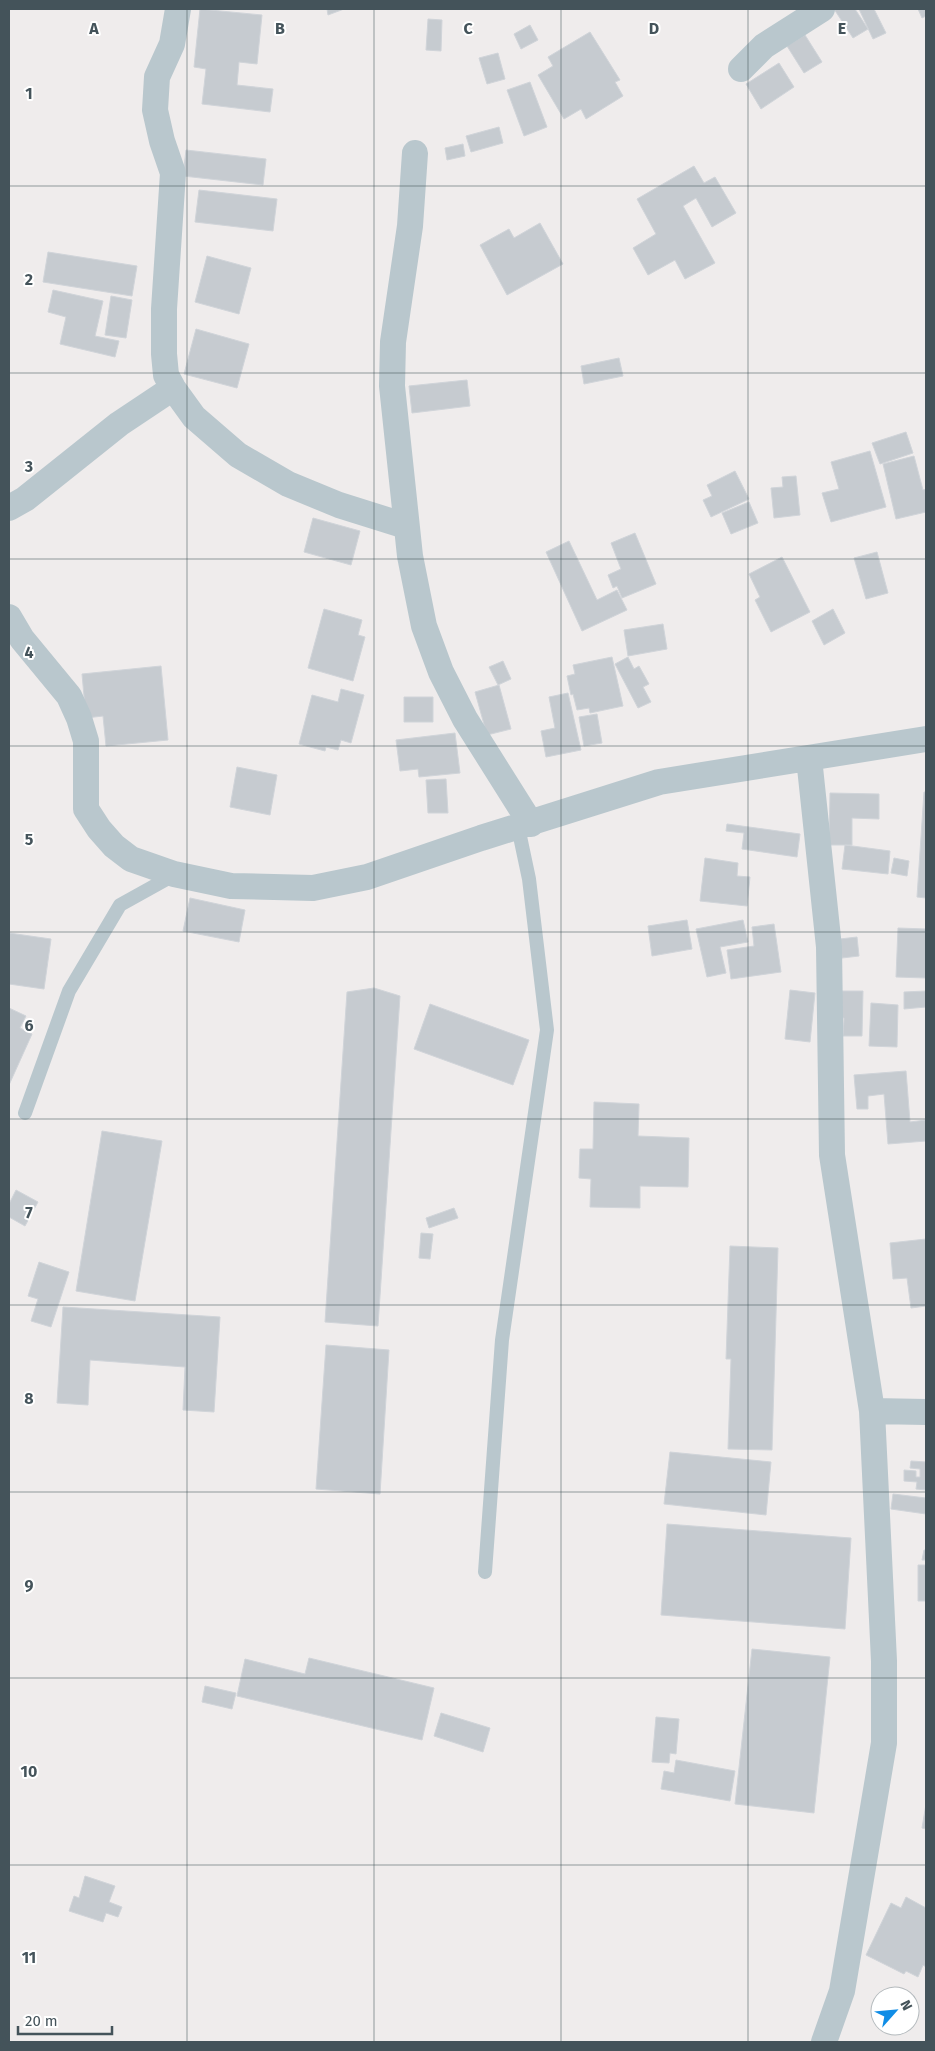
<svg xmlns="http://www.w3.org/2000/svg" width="935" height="2051" viewBox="0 0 935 2051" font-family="'Fira Sans',sans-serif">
	<rect width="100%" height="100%" fill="#efecec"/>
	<!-- building -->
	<path fill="#c6cbd0" stroke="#d0d4d9" d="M200,9L262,15L257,64L239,62L237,85L273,89L270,112L202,104L206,69L194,67Z
		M327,9H344L328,15Z
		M834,9H855L868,29L853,38Z
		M859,9H874L886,33L873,39Z
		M918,9H926V16L922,18Z
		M428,19L442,20L441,51L426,50Z
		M530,25L538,40L521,49L514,34Z
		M590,32L620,80L615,82L623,96L586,119L581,109L564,119L538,75L553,66L548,57Z
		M805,35L822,62L804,73L787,46Z
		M498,53L505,79L487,84L479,58Z
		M779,63L794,87L761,109L746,84Z
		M530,82L547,127L524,136L507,90Z
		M499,127L503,143L471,152L466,136Z
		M463,144L465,156L447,160L445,148Z
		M186,150L266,159L263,185L183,176Z
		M694,166L704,183L715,177L736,213L712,227L696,198L683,206L715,263L685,279L675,260L648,275L633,248L656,234L637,199Z
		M199,190L277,199L273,231L195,222Z
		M540,223L563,264L507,295L480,245L509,229L514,238Z
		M48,252L137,266L132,296L43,282Z
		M207,256L251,268L239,314L195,302Z
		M53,290L103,301L95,336L119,341L115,357L60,344L66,317L48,312Z
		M111,296L132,300L126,338L105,335Z
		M196,329L249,344L237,388L184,374Z
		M619,358L623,376L584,384L581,366Z
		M467,380L470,406L412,413L409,386Z
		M906,432L913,453L880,464L872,443Z
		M870,451L886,507L831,522L822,493L839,489L831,462Z
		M914,456L923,490L926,489V512L896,519L883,464Z
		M735,471L749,499L711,517L703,500L712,496L707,485Z
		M796,476L800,515L774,518L771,488L783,487L782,477Z
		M749,502L758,523L731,534L722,513Z
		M313,518L360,531L351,565L304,552Z
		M635,533L656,584L622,598L617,586L613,588L608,575L621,569L611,543Z
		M569,541L597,600L617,590L627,610L582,631L546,552Z
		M877,552L888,593L866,599L854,558Z
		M782,557L810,612L771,632L755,600L760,597L749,574Z
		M324,609L362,620L358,635L365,637L353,681L308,668Z
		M833,609L845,633L824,645L812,621Z
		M663,624L667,649L628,656L624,630Z
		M612,657L623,706L590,713L589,708L577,710L573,694L571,695L567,676L575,674L573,665Z
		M628,657L634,669L639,666L649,684L643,687L651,702L638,708L615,664Z
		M503,661L511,679L498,685L489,667Z
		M161,666L168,740L106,746L103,716L86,718L82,674Z
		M499,685L511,729L487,735L475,692Z
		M341,689L364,695L351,743L341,740L338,750L326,747L325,751L299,744L312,695L338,702Z
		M568,693L581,750L546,757L541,731L555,728L549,697Z
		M404,697H433V722H404Z
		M597,714L602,743L584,746L579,717Z
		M455,733L460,773L419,777L418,769L400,771L396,740Z
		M237,767L277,775L270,815L230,807Z
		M446,779L448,813H428L426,780Z
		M924,792H926V898L917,897Z
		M830,793L879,794V819L852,818V845H829Z
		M727,824L800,834L797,857L742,849L744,833L726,831Z
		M845,845L890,851L888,874L842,869Z
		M705,858L738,863L737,876L750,877L747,906L700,901Z
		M894,858L909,861L907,876L891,873Z
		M190,898L245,910L239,942L183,931Z
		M687,920L692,949L652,956L648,926Z
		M743,920L748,942L720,947L726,973L707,977L696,929Z
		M774,924L781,972L731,979L727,950L754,946L752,927Z
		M898,928L926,929V978L896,977Z
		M9,933L51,939L44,989L9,984Z
		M857,937L859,956L842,958L840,939Z
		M374,988L400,996L378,1326L325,1322L347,992Z
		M790,990L815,993L810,1042L785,1039Z
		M842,991H863L862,1036H843L844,1018H838Z
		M926,991V1007L904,1009V992Z
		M871,1003L898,1005L897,1047L869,1046Z
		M430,1004L529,1040L513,1085L414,1049Z
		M9,1008L26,1016L20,1028L32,1034L9,1085Z
		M906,1071L910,1122L926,1120V1141L888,1144L884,1094L868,1096V1109H857L854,1075Z
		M594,1102L639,1104L638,1136L689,1138L688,1187L640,1186V1208L590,1207L591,1179L579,1178L580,1149H593Z
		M102,1131L162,1141L135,1301L76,1291Z
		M16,1190L38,1202L25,1226L9,1217V1204Z
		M454,1208L458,1218L429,1228L426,1218Z
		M421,1233L433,1234L430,1259L419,1258Z
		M926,1239V1306L911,1308L907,1278L893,1279L890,1243Z
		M730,1246L778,1248L772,1450L728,1449L731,1359H726Z
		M39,1262L69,1272L51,1327L31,1321L38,1299L28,1296Z
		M63,1307L220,1317L214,1412L183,1410L185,1367L90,1360L88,1405L57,1403Z
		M326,1345L389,1350L380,1494L316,1489Z
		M670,1452L771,1462L766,1515L664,1504Z
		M911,1461L926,1462V1490L916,1489L917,1482L904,1481V1470L916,1471V1477H920V1469L910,1468Z
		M893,1494L926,1498V1514L891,1509Z
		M667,1524L851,1538L845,1629L661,1615Z
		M924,1550H926V1560H922Z
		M918,1565H926V1601H918Z
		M752,1649L830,1657L814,1813L735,1804Z
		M309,1658L434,1688L422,1740L237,1696L245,1659L305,1674Z
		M205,1686L236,1693L232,1709L202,1702Z
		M441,1713L490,1728L483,1752L434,1736Z
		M656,1717L679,1719L676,1754L670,1753L669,1763L652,1762Z
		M676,1760L735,1771L730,1801L661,1789L664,1771L674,1773Z
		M926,1804V1829L922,1828Z
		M85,1876L115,1886L109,1902L122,1907L118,1917L106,1913L103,1922L69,1911L74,1896L79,1898Z
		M906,1897L926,1908V1967L923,1965L918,1977L906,1971L904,1974L866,1955L891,1903L901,1908Z"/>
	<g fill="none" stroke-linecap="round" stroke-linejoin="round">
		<!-- lane -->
		<path stroke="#b9c7cd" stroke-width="14" d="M25,1113L69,991L120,905L174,875
			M485,1572L502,1340L547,1030L529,879L518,827"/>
		<!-- street -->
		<path stroke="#b9c7cd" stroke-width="26" d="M178,9L172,44L157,77L155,110L162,141L173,173L164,309V354L166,375L173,388L194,417L238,455L288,484L339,505L406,526
			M741,69L764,46L822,9
			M415,153L410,226L393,342L392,386L410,556L424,626L441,672L465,719L531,824
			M9,508L25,499L119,424L173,388
			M9,617L22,639L69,696L79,718L86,741V809L99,829L114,846L131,859L174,874L231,886L313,888L367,877L481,838L659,782L926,739
			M809,758L829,947L832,1155L872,1411L884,1661V1743L842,1991L824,2042
			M872,1411L926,1412"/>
	</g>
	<!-- grid -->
	<path fill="none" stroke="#44535a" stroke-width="1" stroke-opacity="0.55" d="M187,9V2042M374,9V2042M561,9V2042M748,9V2042M9,186H926M9,373H926M9,559H926M9,746H926M9,932H926M9,1119H926M9,1305H926M9,1492H926M9,1678H926M9,1865H926"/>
	<g font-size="16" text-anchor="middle" font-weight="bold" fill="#44535a" stroke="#fff" stroke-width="4" stroke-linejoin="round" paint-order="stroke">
		<text x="94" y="34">A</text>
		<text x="280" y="34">B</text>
		<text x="468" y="34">C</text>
		<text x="654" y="34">D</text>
		<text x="842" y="34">E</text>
		<text x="29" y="99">1</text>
		<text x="29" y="285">2</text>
		<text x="29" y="472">3</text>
		<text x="29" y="658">4</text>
		<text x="29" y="845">5</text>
		<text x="29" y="1031">6</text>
		<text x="29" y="1218">7</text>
		<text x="29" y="1404">8</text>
		<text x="29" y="1591">9</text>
		<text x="29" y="1777">10</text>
		<text x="29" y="1963">11</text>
	</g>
	<!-- border -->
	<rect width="935" height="2051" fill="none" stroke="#44535a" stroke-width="20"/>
	<!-- north arrow -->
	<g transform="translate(895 2011) rotate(63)"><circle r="24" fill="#ffffff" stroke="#b4babd"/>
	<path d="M0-4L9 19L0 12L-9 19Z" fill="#108de6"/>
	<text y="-8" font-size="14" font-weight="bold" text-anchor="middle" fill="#44535a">N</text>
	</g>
	<!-- scale -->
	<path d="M18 2026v8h94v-8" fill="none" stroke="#44535a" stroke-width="2.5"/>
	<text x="25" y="2026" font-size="15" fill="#44535a" stroke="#ffffff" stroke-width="4" paint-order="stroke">20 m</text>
</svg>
